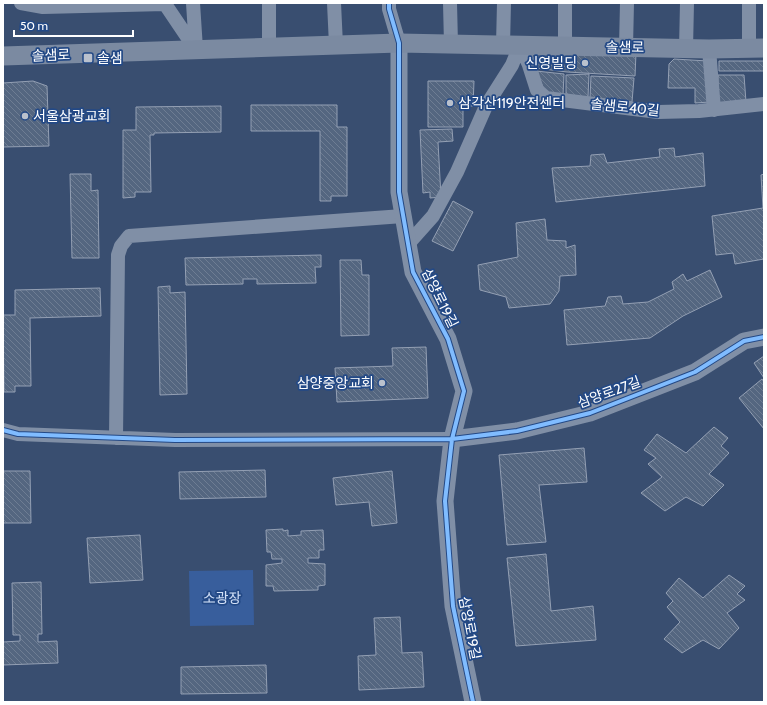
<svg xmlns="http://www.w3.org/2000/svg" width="767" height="705" viewBox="0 0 767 705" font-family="Cabin,'Noto Sans KR',sans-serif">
	<defs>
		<pattern id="building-back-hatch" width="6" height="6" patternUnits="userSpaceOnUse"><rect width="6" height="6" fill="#546680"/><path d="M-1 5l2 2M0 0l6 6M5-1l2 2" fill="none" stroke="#6e7d93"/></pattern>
	</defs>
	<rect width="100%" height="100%" fill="#394e70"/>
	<!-- park -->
	<path fill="#385e9c" d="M253,570L254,625L190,626L189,571Z"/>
	<!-- building -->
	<path fill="url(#building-back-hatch)" stroke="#94a0b4" d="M528,48L636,53L635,76L567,72L536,68L534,59Z
		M674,59L708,61L710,102L695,103V88H668L669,64Z
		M719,61H764V71H719Z
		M536,71L564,74L563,95L547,96Z
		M589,74L588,97L566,96V75Z
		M718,75H744L746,102L718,106Z
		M591,76L634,78L632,102L590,98Z
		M33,81L47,86L49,146L3,147V83Z
		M428,81H474L473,106H463V127H428Z
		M251,105H337V127H347V196H331V201H320V131H251Z
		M221,106V132L154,133V135H150L151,192H135V197L123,198V130H136V107Z
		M452,129L453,141L438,142L441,197L430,198V192L423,193L420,130Z
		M674,148L675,157L703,153L705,186L556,202L552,168L590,166L591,155L604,154L607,163L660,157L659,149Z
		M70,174H91V191L98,190L99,258H72Z
		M764,174V259L735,264L733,253L716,255L712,216L763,208L761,175Z
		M453,201L473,212L453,251L432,241Z
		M545,219L547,240L566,241V248L575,245L576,275L560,276L559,291L550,304L509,308L506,297L480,290L478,265L518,257L516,223Z
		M321,255V267H315L316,283L257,284V279H243V284L186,285L185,258Z
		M340,260H361L362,275H369V335L341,336Z
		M710,270L722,297L683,316L650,338L567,345L564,310L605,306L608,297L621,296L623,304L648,302L674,289L672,282L683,274L687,281Z
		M170,286V293L185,292L187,394L160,395L158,287Z
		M100,288L101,316L30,318L31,386H15V392H4L3,315H15V290Z
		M426,347L428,398L337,402L335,368L393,366L392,348Z
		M764,356V378L754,363Z
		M762,379L764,382V429L739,398Z
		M714,427L728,438L721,446L729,453L709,474L724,485L703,506L686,497L665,511L641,493L662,477L648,464L656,458L644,450L657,434L686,453Z
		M584,448L587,482L539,485L546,542L507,545L499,455Z
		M265,470L266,497L180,499L179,472Z
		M3,471H30L31,523H3Z
		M392,471L397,523L372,526L369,502L336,505L333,478Z
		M283,529V531L288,530V536L301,535V531L323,530L324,550H319V558H308V563L325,564V585L318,586V590L274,591L273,586H266V565L282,563V559H272L271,552H267L266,530Z
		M140,535L143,580L90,583L87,538Z
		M546,554L551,611L593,606L596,640L516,646L507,558Z
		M729,575L745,586L737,594L745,600L727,613L739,628L719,649L703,640L682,653L664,639L680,622L667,607L673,601L666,593L679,578L703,598Z
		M41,582L42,634H38V642L57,641L58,663L3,665V642L20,641V635H13L12,583Z
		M400,617L402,653L422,652L424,687L359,690L358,656L376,655L374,618Z
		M266,665L267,693L181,694V667Z"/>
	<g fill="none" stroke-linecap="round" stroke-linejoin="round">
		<!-- minor -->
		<path stroke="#808fa6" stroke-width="14" d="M21,3L43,7L165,4L196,50
			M193,3L196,49
			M269,3V47
			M334,3L336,45
			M389,3V9L399,43
			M450,3L451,44
			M503,45L504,3
			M520,45L529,65L537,90L546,98L658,112L699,111L764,104
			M565,46V3
			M626,47L627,3
			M749,48V3
			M686,49L687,3
			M709,49L714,110
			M408,244L433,216L457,172L486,106L512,65L520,45
			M3,430L18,434L175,440L452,439
			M116,438L118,255L121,246L129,236L403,216"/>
		<!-- tertiary -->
		<path stroke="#808fa6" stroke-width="17" d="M399,43V192L413,272L448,339L464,391L452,439L445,501L453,606L473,702
			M452,439L517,431L590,413L695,372L744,341L764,337"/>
		<!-- secondary -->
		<path stroke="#7b8aa1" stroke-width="19" d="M3,56L399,43L709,49L764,48"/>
		<!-- cycleway casing -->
		<g stroke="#234986" stroke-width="6">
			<path id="cycleway" d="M389,3V9L399,43V192L413,272L448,339L464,391L452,439L445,501L453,606L473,702
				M3,430L18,434L175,440L452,439L517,431L590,413L695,372L744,341L764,337"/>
		</g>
		<!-- cycleway -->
		<use href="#cycleway" stroke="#80bcff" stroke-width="4"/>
	</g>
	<!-- markers -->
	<g fill="#bac1cd" stroke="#234986" stroke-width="1.5">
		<rect x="83" y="53" width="10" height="10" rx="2"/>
		<circle cx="585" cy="63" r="4"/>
		<circle cx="450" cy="103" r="4"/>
		<circle cx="25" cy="116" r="4"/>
		<circle cx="382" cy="383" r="4"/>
	</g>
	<g text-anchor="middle" stroke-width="3.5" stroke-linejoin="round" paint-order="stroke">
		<!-- street labels -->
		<g font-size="14" fill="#fff" stroke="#234986">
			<text transform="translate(625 47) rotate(1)" y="5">솔샘로</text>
			<text transform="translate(51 55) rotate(-2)" y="5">솔샘로</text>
			<text transform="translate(625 107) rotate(6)" y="5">솔샘로40길</text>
			<text transform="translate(440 298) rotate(64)" y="5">삼양로19길</text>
			<text transform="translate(609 392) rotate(-20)" y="5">삼양로27길</text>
			<text transform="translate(470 628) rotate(79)" y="5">삼양로19길</text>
		</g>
		<!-- poi labels -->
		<g font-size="14" fill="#fff" stroke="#234986" text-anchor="start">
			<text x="97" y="63">솔샘</text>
			<text x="577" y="68" text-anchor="end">신영빌딩</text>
			<text x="458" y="108">삼각산119안전센터</text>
			<text x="33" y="121">서울삼광교회</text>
			<text x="374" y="388" text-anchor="end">삼양중앙교회</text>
		</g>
		<!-- park labels -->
		<g font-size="14" fill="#d2e0f7" stroke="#234986">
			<text x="222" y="603">소광장</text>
		</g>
	</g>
	<!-- border -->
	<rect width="767" height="705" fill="none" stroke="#ffffff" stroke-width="8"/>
	<!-- scale -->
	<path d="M14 30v6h119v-6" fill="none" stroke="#ffffff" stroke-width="2"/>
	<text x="20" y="30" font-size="12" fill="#ffffff" stroke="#234986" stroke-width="3" paint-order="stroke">50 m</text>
</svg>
